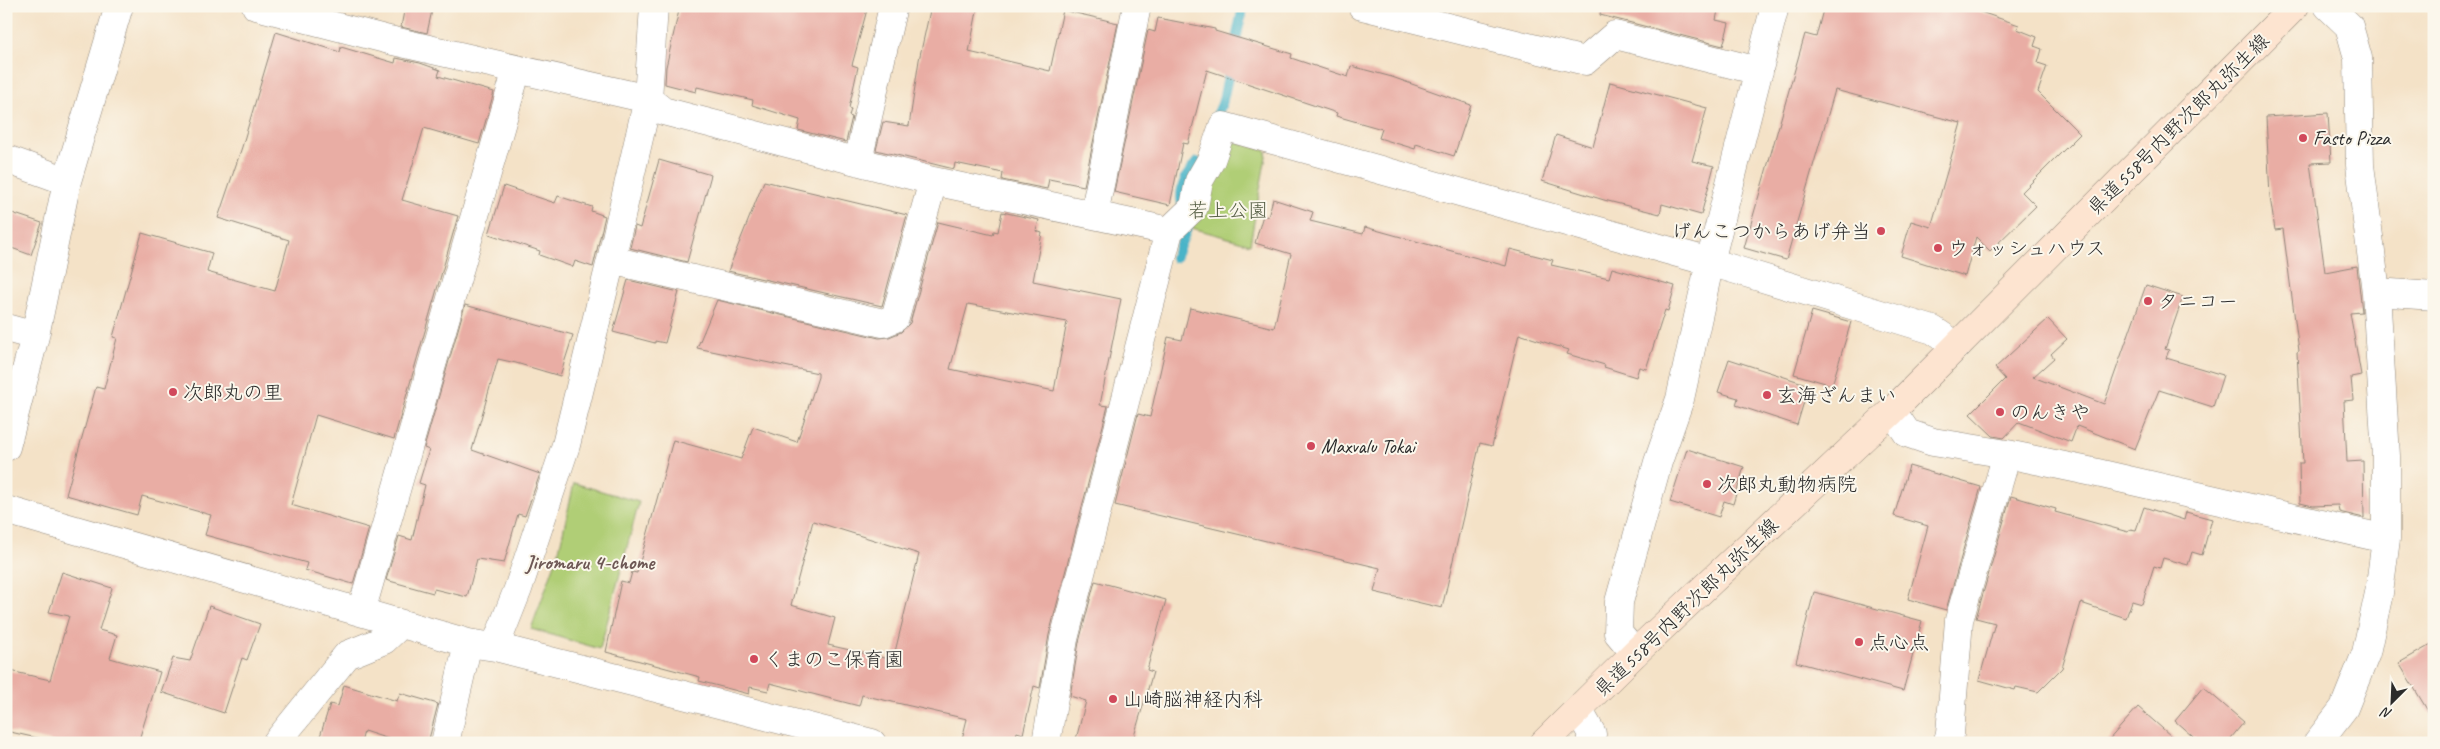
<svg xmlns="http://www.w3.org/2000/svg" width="2440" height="749" viewBox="0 0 2440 749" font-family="Caveat,'Klee One',sans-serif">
	<rect width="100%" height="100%" fill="#fbf7ec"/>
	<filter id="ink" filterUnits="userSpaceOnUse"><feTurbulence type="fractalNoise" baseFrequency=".02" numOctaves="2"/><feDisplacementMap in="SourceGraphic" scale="10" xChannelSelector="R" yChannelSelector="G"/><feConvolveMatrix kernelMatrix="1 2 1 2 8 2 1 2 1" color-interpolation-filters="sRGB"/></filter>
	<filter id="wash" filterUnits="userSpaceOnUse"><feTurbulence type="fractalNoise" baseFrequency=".0096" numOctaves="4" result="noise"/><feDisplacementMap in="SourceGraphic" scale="20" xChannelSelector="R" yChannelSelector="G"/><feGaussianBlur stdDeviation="1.12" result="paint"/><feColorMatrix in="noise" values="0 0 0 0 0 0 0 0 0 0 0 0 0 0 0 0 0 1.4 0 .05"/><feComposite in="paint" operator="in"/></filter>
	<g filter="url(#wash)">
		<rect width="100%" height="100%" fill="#f4e2c7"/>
		<!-- green -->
		<path fill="#b0ce76" stroke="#6e7c50" d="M1224,139L1267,151L1250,244L1192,228Z
			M574,483L639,502L600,649L531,629L558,555Z"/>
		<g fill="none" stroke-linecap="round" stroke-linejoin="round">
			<!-- stream -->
			<path stroke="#4ab4c8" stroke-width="10" d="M1234,50L1243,6
				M1213,124L1222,104L1231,64
				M1175,258L1188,226C1178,200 1177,184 1197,162"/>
		</g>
		<g id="blocks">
			<!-- building -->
			<path fill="#e9ada4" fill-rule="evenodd" d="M405,6H433L427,33L401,27Z
				M680,6H868L852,65L858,67L849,108L851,109L849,116L852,117L846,142L798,130L800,120L752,105L753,100L697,87L696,92L665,84L666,67Z
				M931,6H978L969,52L1050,71L1063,10L1118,23L1084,186L1049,179L1047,189L1002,180L1003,173L955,163L954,169L876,150L883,122L909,126L919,60Z
				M1601,6H1719L1716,20L1729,23L1723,46L1600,15Z
				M1824,6H1963L2019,25L2017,29L2037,37L2034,46L2042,49L2038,63L2047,66L2038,92L2080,134L2022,192L2036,206L1990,251L1976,237L1965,276L1901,256L1911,221L1931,227L1961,123L1835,90L1786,260L1744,248L1805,34L1816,37Z
				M1158,18L1215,29V31L1292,54L1291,58L1348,77L1351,66L1392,77L1471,105L1454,156L1416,144L1415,149L1379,138L1382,129L1336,116L1337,113L1207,70L1188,144L1183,143L1170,205L1114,192L1148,30L1155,32Z
				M276,32L340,52L341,47L395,63L396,58L420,63L440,70L438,76L494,92L479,144L424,128L402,200L458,216L394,439L316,415L291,505L369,528L353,584L305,570L307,563L205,535L211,515L142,496L137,515L66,495L96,387L104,389L117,338L113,337L142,233L212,253L207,272L275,291L289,240L218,218L242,147Z
				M1610,82L1707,108L1692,161L1714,166L1701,215L1662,204L1660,214L1604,200L1542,181L1556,135L1593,147Z
				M2328,113L2331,162L2310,163L2325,272L2357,266L2362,312L2350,313L2361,375L2351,377L2353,400L2344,401L2347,462L2363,461L2364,518L2339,512L2338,505L2313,506L2300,503L2299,463H2303L2297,352L2299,351L2283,229L2275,230L2270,197L2266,117Z
				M659,160L711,175L687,262L630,248L635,226L640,228Z
				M764,181L907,215L882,306L728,271Z
				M504,186L555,203L558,196L592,207L591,211L605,216L593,267L575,261L573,267L539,255L540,251L489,234Z
				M1273,199L1313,212L1310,221L1363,234L1365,227L1506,266L1510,249L1553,260L1551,265L1609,278L1612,268L1675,286L1668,311L1665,310L1646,369L1639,367L1636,377L1604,367L1605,365L1567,354L1569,350L1519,334L1492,446L1480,443L1442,608L1374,592L1380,568L1115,505L1138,414L1150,417L1168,337L1182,340L1190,308L1274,328L1291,254L1255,243L1263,215L1268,217Z
				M6,211L42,223L31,255L6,246Z
				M1002,212L1039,220L1036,231L1042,233L1033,281L1121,299L1100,405L1108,406L1049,635L1040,688L1034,686L1023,734L1017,732L1014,743H961L967,719L862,695L859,706L770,683L768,691L750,687L749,694L699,681L700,677L606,652L621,581L629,583L632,572L637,573L673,440L741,459L753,427L797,442L818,377V373L697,348L717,300L879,338L889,337L901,332L910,323L938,222L993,235L994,231L998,232ZM968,304L1067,322L1054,391L950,369ZM813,521L919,554L893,660L828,645L835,618L791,605Z
				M628,280L679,292L665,343L655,341V343L613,332Z
				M2146,285L2183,297L2165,349L2169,350L2166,358L2223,375L2213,407L2159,390L2135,449L2077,426L2071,442L2019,422L2004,438L1993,436L1970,414L2005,379L1995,368L2048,319L2067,339L2051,354L2054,358L2033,377L2104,404Z
				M465,305L573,335L560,376L516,363L498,359L472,450L540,474L525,516L518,514L504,563L477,559L467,597L434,589L433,593L386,580L399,536L412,540L425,485L419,483L429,450L424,448Z
				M1812,311L1851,322L1832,385L1794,374Z
				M1729,359L1809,385L1797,425L1736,405L1738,398L1718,392Z
				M1687,449L1744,467L1733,504L1724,501L1719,517L1670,502Z
				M1909,466L1981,487L1946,610L1908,599L1928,526L1894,516Z
				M2011,496L2056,509L2055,512L2128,532L2130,529L2136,530L2144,507L2184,520L2186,512L2212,519L2202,555L2192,552L2188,565L2163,558L2160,568L2154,566L2142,604L2132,601L2126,618L2081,603L2062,668L2038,692L2016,687L2015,690L1979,680L1995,623L1976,618Z
				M62,572L112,588L99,630L117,635L110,658L160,672L138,743H59L6,731V670L50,680L69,616L49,612Z
				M1095,581L1166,600L1147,670L1153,672L1132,743H1075L1086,701L1070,696L1079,642Z
				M1814,592L1922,621L1903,691L1796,662Z
				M209,606L260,624L247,660L242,658L224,713L161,692L173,658L190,661Z
				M2434,643V721L2399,663Z
				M344,685L397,701L400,693L438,704L428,743H401L364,731L361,743H318L330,704L338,706Z
				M2203,687L2244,722L2227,743H2200L2175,721Z
				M2138,707L2179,743H2106Z"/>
		</g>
	</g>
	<g filter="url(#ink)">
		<use href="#blocks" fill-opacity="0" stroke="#908679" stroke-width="1"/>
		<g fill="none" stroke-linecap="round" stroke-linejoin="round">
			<!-- minor casing -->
			<g stroke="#908679" stroke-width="29">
				<path id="minor" d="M256,6L389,40L648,99L663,111L933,181L1169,231L1194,207L1199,181L1211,160L1223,126L1710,262L1933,330L1957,346
					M654,6L648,99L611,260L883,323L895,318L933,181
					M1362,6L1585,61L1615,35L1759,71
					M6,159L67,181
					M858,161L893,6
					M1094,214L1137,6
					M2376,292L2434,296
					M6,328L35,336
					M1892,411L1907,433L1933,442L2007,454L2093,472L2386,539
					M6,447L35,336L67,181L119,6
					M6,510L468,643L495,647L872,743
					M361,612L517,69
					M495,647L518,589L566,445L611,260
					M1579,711L1592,734L1590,743
					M276,743L347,655L384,640L401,624
					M445,743L468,643
					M1046,743L1064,639L1169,231
					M1947,743L1950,734L1959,620L2007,454
					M2317,743L2344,708L2366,653L2379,593L2386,539V456L2376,292L2360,165L2358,58L2349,26L2328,6"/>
			</g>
			<!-- tertiary casing -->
			<g stroke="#908679" stroke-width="29">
				<path id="tertiary" d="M1635,653L1618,633L1619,602L1658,462L1680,399L1710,262L1775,6"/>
			</g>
			<!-- secondary casing -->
			<g stroke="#908679" stroke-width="29">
				<path id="secondary" d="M1544,743L1635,653L1892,411L2295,6"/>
			</g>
			<!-- minor -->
			<use href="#minor" stroke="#fff" stroke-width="28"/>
			<!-- tertiary -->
			<use href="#tertiary" stroke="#fff" stroke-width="28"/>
			<!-- secondary -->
			<use href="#secondary" stroke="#fde4d0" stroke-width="28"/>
		</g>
	</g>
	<!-- markers -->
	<g fill="#d1495b" stroke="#fbf7ec" stroke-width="2">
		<circle cx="2303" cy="138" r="5"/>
		<circle cx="1881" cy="231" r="5"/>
		<circle cx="1938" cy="248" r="5"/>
		<circle cx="2148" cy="301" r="5"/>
		<circle cx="173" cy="392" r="5"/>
		<circle cx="1767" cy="395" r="5"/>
		<circle cx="2000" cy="412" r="5"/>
		<circle cx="1311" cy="446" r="5"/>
		<circle cx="1707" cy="484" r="5"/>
		<circle cx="1859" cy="642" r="5"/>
		<circle cx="754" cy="659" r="5"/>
		<circle cx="1113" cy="699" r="5"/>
	</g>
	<g text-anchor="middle" stroke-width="4" stroke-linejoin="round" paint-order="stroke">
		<!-- street labels -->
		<g font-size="20" fill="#2b2b2b" stroke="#fbf7ec">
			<text transform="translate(2178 124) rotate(-45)" y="7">県道558号内野次郎丸弥生線</text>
			<text transform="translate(1686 607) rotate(-44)" y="7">県道558号内野次郎丸弥生線</text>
		</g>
		<!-- poi labels -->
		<g font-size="20" fill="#2b2b2b" stroke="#fbf7ec" text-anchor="start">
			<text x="2313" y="145">Fasto Pizza</text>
			<text x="1871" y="238" text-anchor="end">げんこつからあげ弁当</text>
			<text x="1948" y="255">ウォッシュハウス</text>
			<text x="2158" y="308">タニコー</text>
			<text x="183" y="399">次郎丸の里</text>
			<text x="1777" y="402">玄海ざんまい</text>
			<text x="2010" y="419">のんきや</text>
			<text x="1321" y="453">Maxvalu Tokai</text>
			<text x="1717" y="491">次郎丸動物病院</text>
			<text x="1869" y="649">点心点</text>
			<text x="764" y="666">くまのこ保育園</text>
			<text x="1123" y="706">山崎脳神経内科</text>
		</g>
		<!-- park labels -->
		<g font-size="20" fill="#535c42" stroke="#fbf7ec">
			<text x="1228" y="217">若上公園</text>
		</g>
		<!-- neighbourhood labels -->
		<g font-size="21" font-weight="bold" fill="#6e5855" stroke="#fbf7ec">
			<text x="590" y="569">Jiromaru 4-chome</text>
		</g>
	</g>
	<!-- margin -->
	<rect width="2440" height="749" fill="none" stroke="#fbf7ec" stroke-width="25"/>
	<!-- north arrow -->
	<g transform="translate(2392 702) rotate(204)" stroke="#fbf7ec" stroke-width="4" paint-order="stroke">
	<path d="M0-4L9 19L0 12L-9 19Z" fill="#2b2b2b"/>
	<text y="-8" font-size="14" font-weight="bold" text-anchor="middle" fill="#2b2b2b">N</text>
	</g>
</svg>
